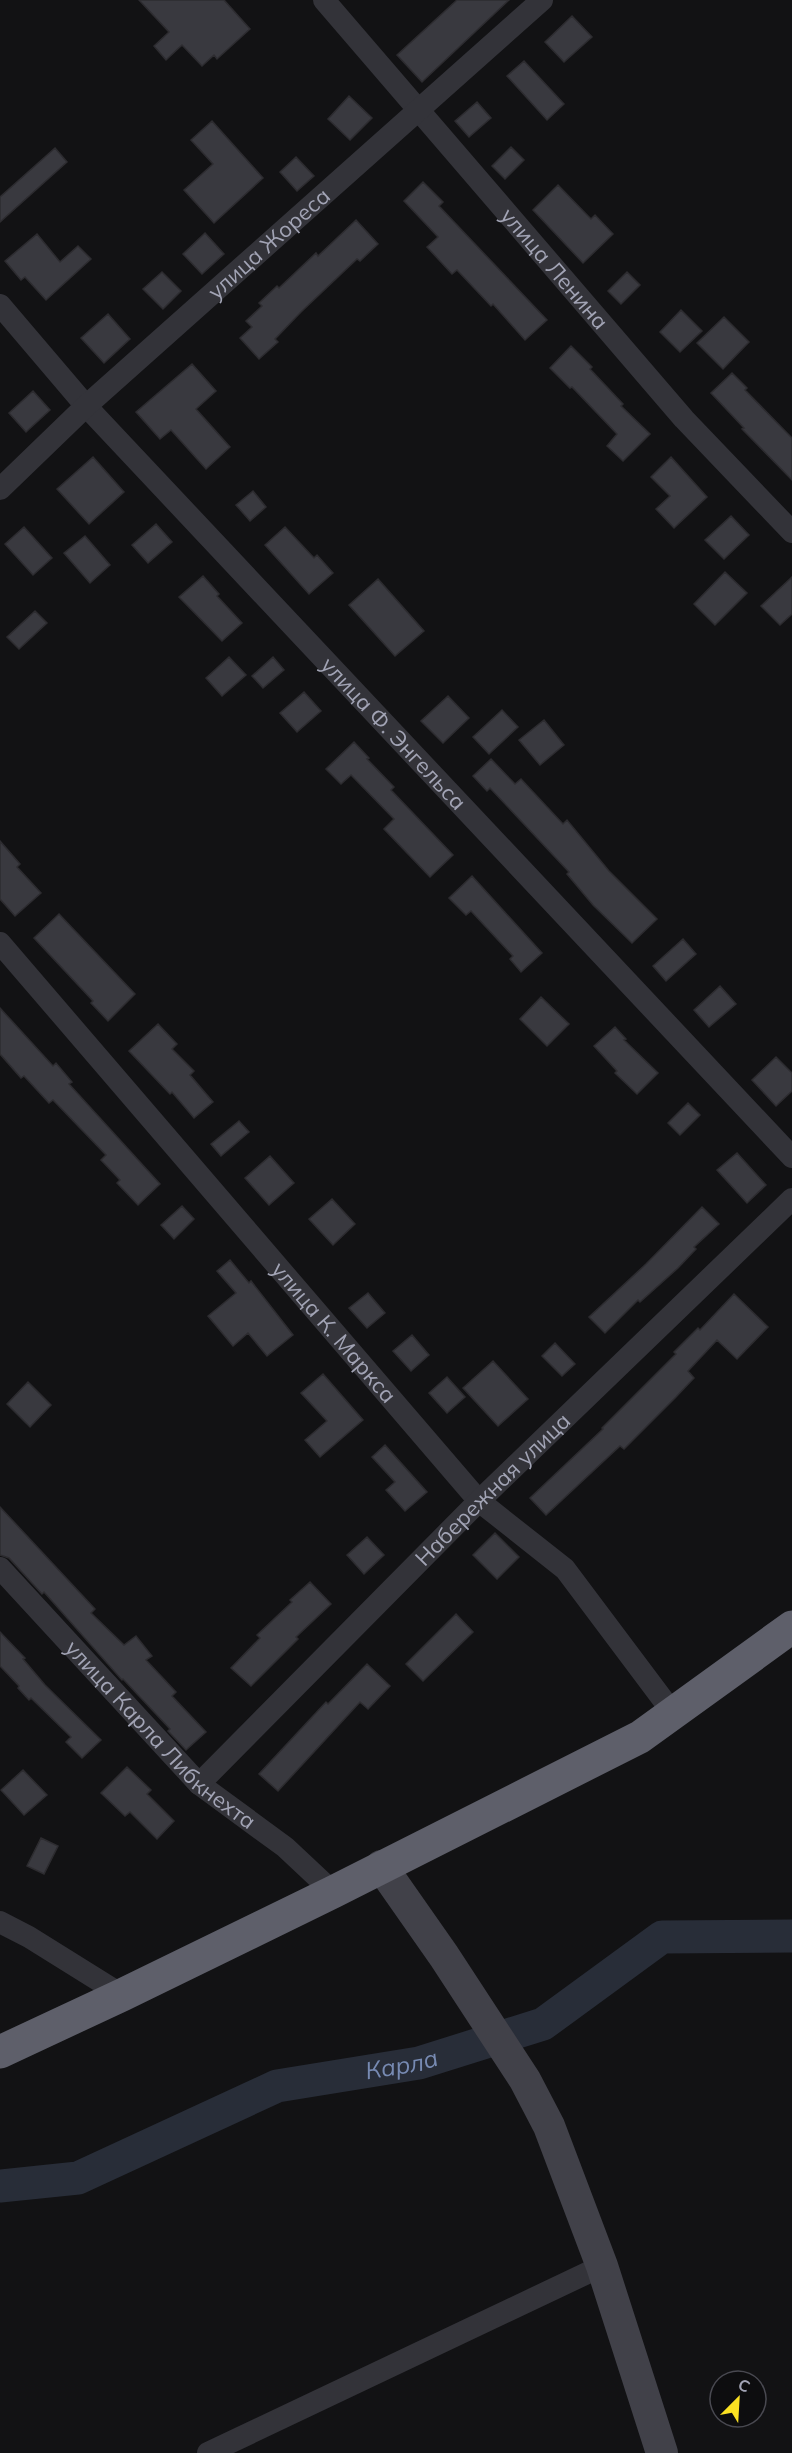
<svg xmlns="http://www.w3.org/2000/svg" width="792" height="2453" viewBox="0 0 792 2453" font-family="Mulish,sans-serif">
	<rect width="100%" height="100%" fill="#121214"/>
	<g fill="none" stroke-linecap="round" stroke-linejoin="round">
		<!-- river -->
		<path stroke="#282d38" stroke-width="33" id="s1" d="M0,2186L78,2178L277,2086L419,2063L543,2024L662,1937L792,1936"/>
	</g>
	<!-- building -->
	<path fill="#39393f" stroke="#2d2c30" stroke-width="1.5" d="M139,0H224L250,29L217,59L214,55L202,66L182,45L166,60L154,46L169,32Z
		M457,0H509L422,82L397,55Z
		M572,16L592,37L564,62L545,42Z
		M524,61L564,104L547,120L507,76Z
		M349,96L372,118L350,140L328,119Z
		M477,102L491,118L469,137L455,121Z
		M212,121L263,178L214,223L184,190L213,164L191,140Z
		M511,147L524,160L505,179L492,166Z
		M55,148L67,162L0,222V197Z
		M296,157L314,176L297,191L280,172Z
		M423,182L443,202L439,206L547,320L525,340L493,304L491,306L457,270L452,274L427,247L438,237L404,201Z
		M558,185L591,219L595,215L613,234L583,263L533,210Z
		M356,220L378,244L360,261L357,259L301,312L275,339L278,342L259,359L240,338L252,327L246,321L262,306L259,303L277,286L279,288L316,253L318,256Z
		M205,233L224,254L202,274L183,254Z
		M37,234L60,262L78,246L91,259L46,300L25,277L21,280L5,261Z
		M162,272L181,291L163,309L143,289Z
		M627,272L640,285L621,304L608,291Z
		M681,310L702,331L680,352L660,332Z
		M108,314L130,339L104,363L81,338Z
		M724,317L749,342L723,369L697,343Z
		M571,346L592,367L590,369L623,404L621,406L650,434L623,461L607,446L617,434L572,387L570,388L550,368Z
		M192,364L216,391L196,409L230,447L206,469L171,430L160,439L136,412Z
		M732,373L747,388L745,390L792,438V480L742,429L744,428L711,393Z
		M33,391L50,410L26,432L9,413Z
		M93,457L124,492L89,524L57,489Z
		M671,457L707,497L674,528L656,509L670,496L651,477Z
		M253,491L266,507L250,521L236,505Z
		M731,516L749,535L724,559L705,540Z
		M156,524L172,542L148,563L132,545Z
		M24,527L52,558L33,575L5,544Z
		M285,527L314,558L317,555L333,573L309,594L265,545Z
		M85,536L110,565L90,583L64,553Z
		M725,572L747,593L715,625L694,604Z
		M203,576L219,594L217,596L242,623L222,641L179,597Z
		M792,577V614L780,625L761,606Z
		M378,579L424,631L395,656L349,605Z
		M35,611L47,623L19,649L7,637Z
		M229,657L246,675L222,696L206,678Z
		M273,657L284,670L263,688L252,676Z
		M304,692L321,711L297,732L280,713Z
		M448,696L469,718L443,743L421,721Z
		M502,710L518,727L489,754L473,737Z
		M544,720L564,745L540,765L519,740Z
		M354,742L369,758L367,759L394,787L391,790L453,855L430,877L384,829L394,819L351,775L341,784L326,769Z
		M491,759L515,784L521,779L563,824L567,820L609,871L657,919L632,943L593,905L567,874L569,872L490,788L487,791L473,776Z
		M0,841L20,864L17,867L41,893L15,916L0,899Z
		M472,876L542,953L521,972L510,959L513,956L471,911L466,915L449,898Z
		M59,914L135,994L108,1021L91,1003L93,1001L34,938Z
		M683,939L696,954L666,981L653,966Z
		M720,986L736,1004L709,1027L694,1010Z
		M541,997L569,1024L547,1046L520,1019Z
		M0,1008L53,1066L56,1063L72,1082L69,1084L160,1184L138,1205L117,1183L120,1180L101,1160L106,1155L53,1100L49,1103L24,1076L21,1078L0,1054Z
		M158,1024L177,1044L172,1049L194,1071L190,1075L213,1102L194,1118L172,1092L170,1094L129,1051Z
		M615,1027L626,1039L624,1040L658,1073L637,1094L615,1073L617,1071L594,1046Z
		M776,1057L792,1073V1091L776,1106L752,1080Z
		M688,1103L700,1115L680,1135L668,1123Z
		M239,1121L249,1132L221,1156L211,1144Z
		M737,1153L766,1185L747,1203L717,1170Z
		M270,1156L294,1183L269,1205L245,1178Z
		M332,1199L355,1224L333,1245L309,1219Z
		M182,1206L194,1219L174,1239L161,1225Z
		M702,1207L719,1224L694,1247L696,1249L678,1268L640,1302L638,1300L605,1333L589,1317L646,1264Z
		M230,1260L249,1283L251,1281L293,1335L267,1356L248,1333L233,1346L208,1316L236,1293L217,1271Z
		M368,1293L385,1313L367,1328L349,1308Z
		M734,1294L768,1327L737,1359L717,1340L688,1371L694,1378L676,1397L624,1449L620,1446L546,1515L530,1498L603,1429L602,1428L676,1354L674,1352L698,1328L700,1330Z
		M412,1335L429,1355L411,1371L393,1351Z
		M555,1343L575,1364L562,1376L542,1356Z
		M493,1361L528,1399L498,1426L463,1388Z
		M323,1374L363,1420L320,1457L305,1440L327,1421L301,1393Z
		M447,1377L465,1397L447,1413L429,1393Z
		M28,1382L51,1405L30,1427L7,1404Z
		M385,1445L427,1492L405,1511L386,1490L395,1482L372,1457Z
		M0,1507L95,1609L91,1613L124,1645L136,1636L152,1656L146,1660L176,1692L172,1696L206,1732L186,1750L168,1731L170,1729L123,1679L122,1680L44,1592L42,1594L9,1558L0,1555Z
		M495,1533L519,1557L497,1579L473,1555Z
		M367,1537L384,1555L364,1574L347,1555Z
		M310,1582L331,1604L296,1637L298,1639L251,1686L231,1668L260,1638L257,1635L292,1602L290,1600Z
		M456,1614L473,1632L423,1681L406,1664Z
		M0,1632L25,1658L23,1659L45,1685L101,1740L82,1758L66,1742L71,1737L31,1698L29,1700L18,1688L19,1686L0,1666Z
		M367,1664L390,1686L368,1709L360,1702L278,1791L259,1774L326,1702L328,1704Z
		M127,1767L151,1790L147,1794L174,1821L157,1839L130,1812L125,1816L101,1793Z
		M23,1770L47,1795L24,1815L1,1790Z
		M41,1838L58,1846L44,1874L27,1866Z"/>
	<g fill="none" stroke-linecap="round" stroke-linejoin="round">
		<!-- street -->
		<g stroke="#333339" stroke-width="22">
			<path id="s2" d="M324,0L684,419L792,532"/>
			<path id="s3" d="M0,305L86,406L792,1157"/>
			<path id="s4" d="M0,489L86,406L542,0"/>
			<path id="s5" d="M0,943L479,1501L565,1569L673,1713"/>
			<path id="s6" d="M0,1568L199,1784L285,1847L333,1892"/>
			<path id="s7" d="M199,1784L479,1501L792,1199"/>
			<path d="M0,1922L29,1937L122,1995"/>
			<path d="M208,2453L602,2266"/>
		</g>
		<!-- secondary -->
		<path stroke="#414149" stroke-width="32" d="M381,1866L444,1956L525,2080L549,2126L602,2266L662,2453"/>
		<!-- highway -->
		<path stroke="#5e5f6a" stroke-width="33" d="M0,2052L122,1995L333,1892L640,1737L792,1627"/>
	</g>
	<g text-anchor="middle" stroke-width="4.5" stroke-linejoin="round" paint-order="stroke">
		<!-- street labels -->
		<g font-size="22" fill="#a2a4b5" stroke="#0d0d0f">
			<text dy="8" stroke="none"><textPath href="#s4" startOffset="364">улица Жореса</textPath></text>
			<text dy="8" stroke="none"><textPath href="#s2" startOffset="354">улица Ленина</textPath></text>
			<text dy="8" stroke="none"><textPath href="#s3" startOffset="582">улица Ф. Энгельса</textPath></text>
			<text dy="8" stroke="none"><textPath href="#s5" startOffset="513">улица К. Маркса</textPath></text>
			<text dy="8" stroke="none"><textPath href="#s7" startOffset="416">Набережная улица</textPath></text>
			<text dy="8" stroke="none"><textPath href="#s6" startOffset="232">улица Карла Либкнехта</textPath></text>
		</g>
		<!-- water labels -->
		<g font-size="24" font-style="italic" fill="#778ab2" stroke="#0d0d0f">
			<text dy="8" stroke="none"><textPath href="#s1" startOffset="424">Карла</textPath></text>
		</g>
	</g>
	<!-- north arrow -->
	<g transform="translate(738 2399) rotate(24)"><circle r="28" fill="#0d0d0f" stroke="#494951" stroke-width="1.5"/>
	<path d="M0-4.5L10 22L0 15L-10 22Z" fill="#fbe122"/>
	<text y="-9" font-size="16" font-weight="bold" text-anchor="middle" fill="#a2a4b5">С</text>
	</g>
</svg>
